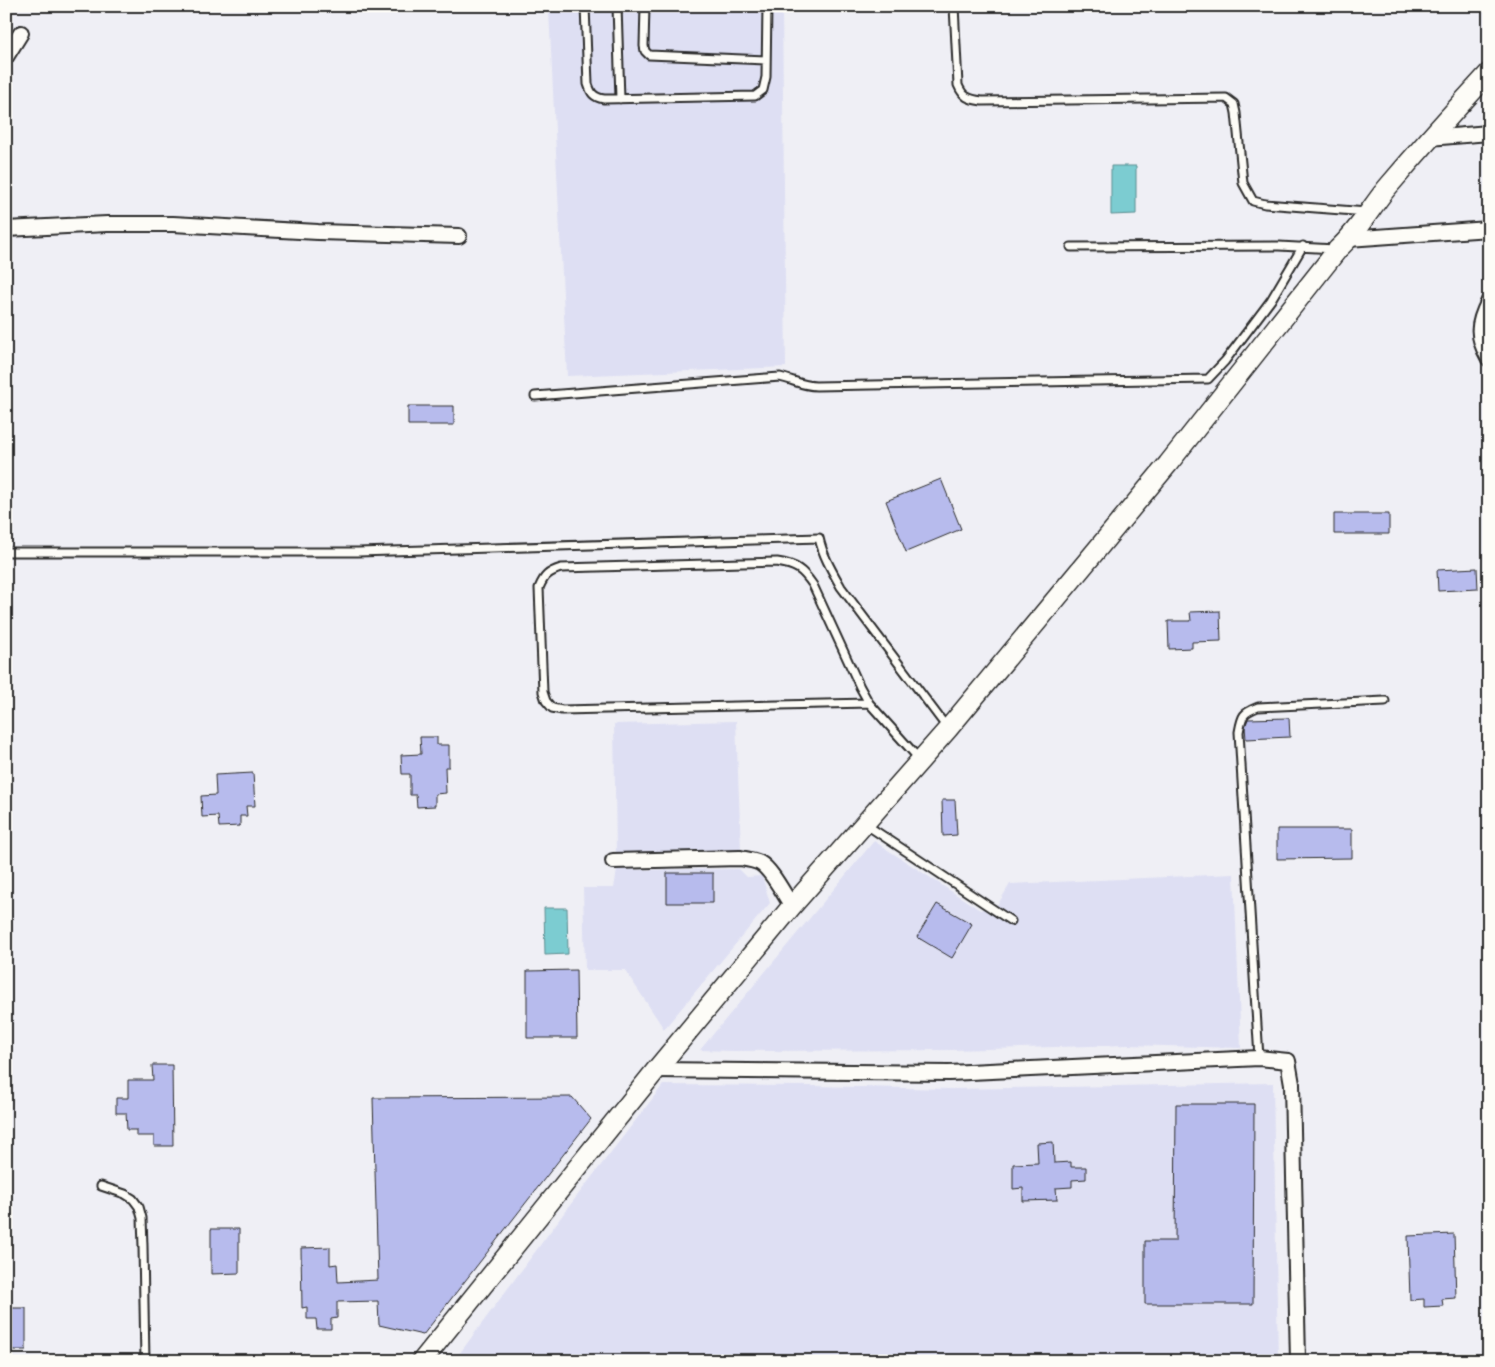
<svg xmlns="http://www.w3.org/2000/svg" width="1495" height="1367" viewBox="0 0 1495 1367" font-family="'Balsamiq Sans',sans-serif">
	<rect width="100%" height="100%" fill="#efeff5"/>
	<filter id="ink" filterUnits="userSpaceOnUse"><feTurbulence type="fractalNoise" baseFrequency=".02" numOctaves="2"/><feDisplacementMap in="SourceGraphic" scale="10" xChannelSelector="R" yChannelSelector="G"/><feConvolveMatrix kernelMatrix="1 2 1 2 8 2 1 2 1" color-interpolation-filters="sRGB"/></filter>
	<g filter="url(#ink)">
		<!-- built -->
		<path fill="#dedff3" d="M525,6H877L782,8L786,367L567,376L549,10L525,9Z
			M736,721L741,850L616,853L614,724Z
			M874,841L980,910L998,904L1010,884L1234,874L1241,1048L1127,1045L952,1050L733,1051L700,1050Z
			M739,869L747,877L762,876L770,903L664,1029L625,970H585L583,888H614L617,870Z
			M1273,1083L1278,1361H683V1358L590,1361H454L567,1209L663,1085L811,1086L951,1089Z"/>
		<!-- water -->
		<path fill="#7bccd1" stroke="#5b8c8f" d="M1111,166H1136V214L1111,215Z
			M544,908H567L568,954L545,955Z"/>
		<!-- building -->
		<path fill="#b7bbed" stroke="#2b2b2b" d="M408,406H454V425H408Z
			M941,479L961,529L906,552L886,501Z
			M1334,514H1389V534H1334Z
			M1477,568L1478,589L1438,591L1437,570Z
			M1220,611L1221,641L1192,642V648L1169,649L1168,621H1191L1190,612Z
			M1289,718L1290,737L1246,739L1245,727L1248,719Z
			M420,737H437V745H449V767H445L446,793L435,794V806L417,807L416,795H410V774H402L401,755L421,754Z
			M253,773L255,806H246L247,816H240V826L219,827L218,816L202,817L201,796L216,795L215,775Z
			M942,800H955L957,835L943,836Z
			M1277,829H1352V858L1277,859Z
			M667,873H713V903H667Z
			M937,904L972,924L952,958L917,937Z
			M576,970L577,1038H527V971Z
			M152,1065H172L173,1146H154V1136H136V1130H127L126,1113H116V1098H128V1080H153Z
			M572,1097L591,1119L423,1335L379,1325L378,1301L337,1302V1318L331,1319V1329H317L316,1319H307V1307L302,1308L301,1248L330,1247V1265L337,1264L338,1282L378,1280L373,1098Z
			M1176,1104H1254L1253,1304H1145V1241H1175Z
			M1053,1142L1054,1163L1071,1162V1167H1086V1179L1072,1180V1187L1056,1188L1057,1200L1023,1201V1188L1013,1189V1164L1038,1163L1037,1143Z
			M211,1229H239V1273L211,1274Z
			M1454,1234L1456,1298L1442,1299L1443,1306L1424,1307V1299L1410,1300L1408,1236Z
			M6,1308H26V1350H6Z"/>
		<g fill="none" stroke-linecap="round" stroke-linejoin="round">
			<!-- service casing -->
			<g stroke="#2b2b2b" stroke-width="11">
				<path id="service" d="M585,6L588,84C591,93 593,97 604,99L755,96L763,90L766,77L767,6
					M617,6L620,99
					M645,6L644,46L645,51L649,55L766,60
					M954,6L958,85C963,97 968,99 982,101L1226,98L1234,104L1236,113L1243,183L1253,201L1265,204L1367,212
					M1071,247L1279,246L1335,249
					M535,396L780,377C793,380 803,386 816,386L1208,379L1225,361L1271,300L1303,246
					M6,552H358L819,538C823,556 832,571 841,587L948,729
					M869,703L562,710L552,708L546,701L543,692L539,588C544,576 548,572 561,568L777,562C796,565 802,569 813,585L860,687L869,703L920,760
					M865,824L1011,921
					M1259,1058L1239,732C1242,715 1243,713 1258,707L1385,701
					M101,1186L125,1194L133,1199L139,1207L142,1218L143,1246L145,1361"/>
			</g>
			<!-- minor casing -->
			<g stroke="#2b2b2b" stroke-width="18">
				<path id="minor" d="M6,57L21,33
					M1429,138L1489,133
					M6,229L107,224H173L318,232L459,236
					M1348,239L1489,229
					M1489,301C1477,324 1476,336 1489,359
					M613,861L740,858C746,859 754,860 760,863C772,870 784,895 792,906
					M656,1070L949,1073L1259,1058L1288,1061L1292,1084L1298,1361"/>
			</g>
			<!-- secondary casing -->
			<g stroke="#2b2b2b" stroke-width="22">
				<path id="secondary" d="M422,1361L656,1070L792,906L948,729L1168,464L1338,249C1357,232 1370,209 1386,189C1420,149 1454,111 1489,73"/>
			</g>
			<!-- service -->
			<use href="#service" stroke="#fdfcf7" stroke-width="7"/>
			<!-- minor -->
			<use href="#minor" stroke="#fdfcf7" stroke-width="14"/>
			<!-- secondary -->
			<use href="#secondary" stroke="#fdfcf7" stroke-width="19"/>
		</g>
	</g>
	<!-- margin -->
	<rect width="1495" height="1367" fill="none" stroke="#fdfcf7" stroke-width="25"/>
	<rect x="12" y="12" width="1470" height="1342" fill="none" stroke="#2b2b2b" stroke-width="2" filter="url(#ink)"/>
</svg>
